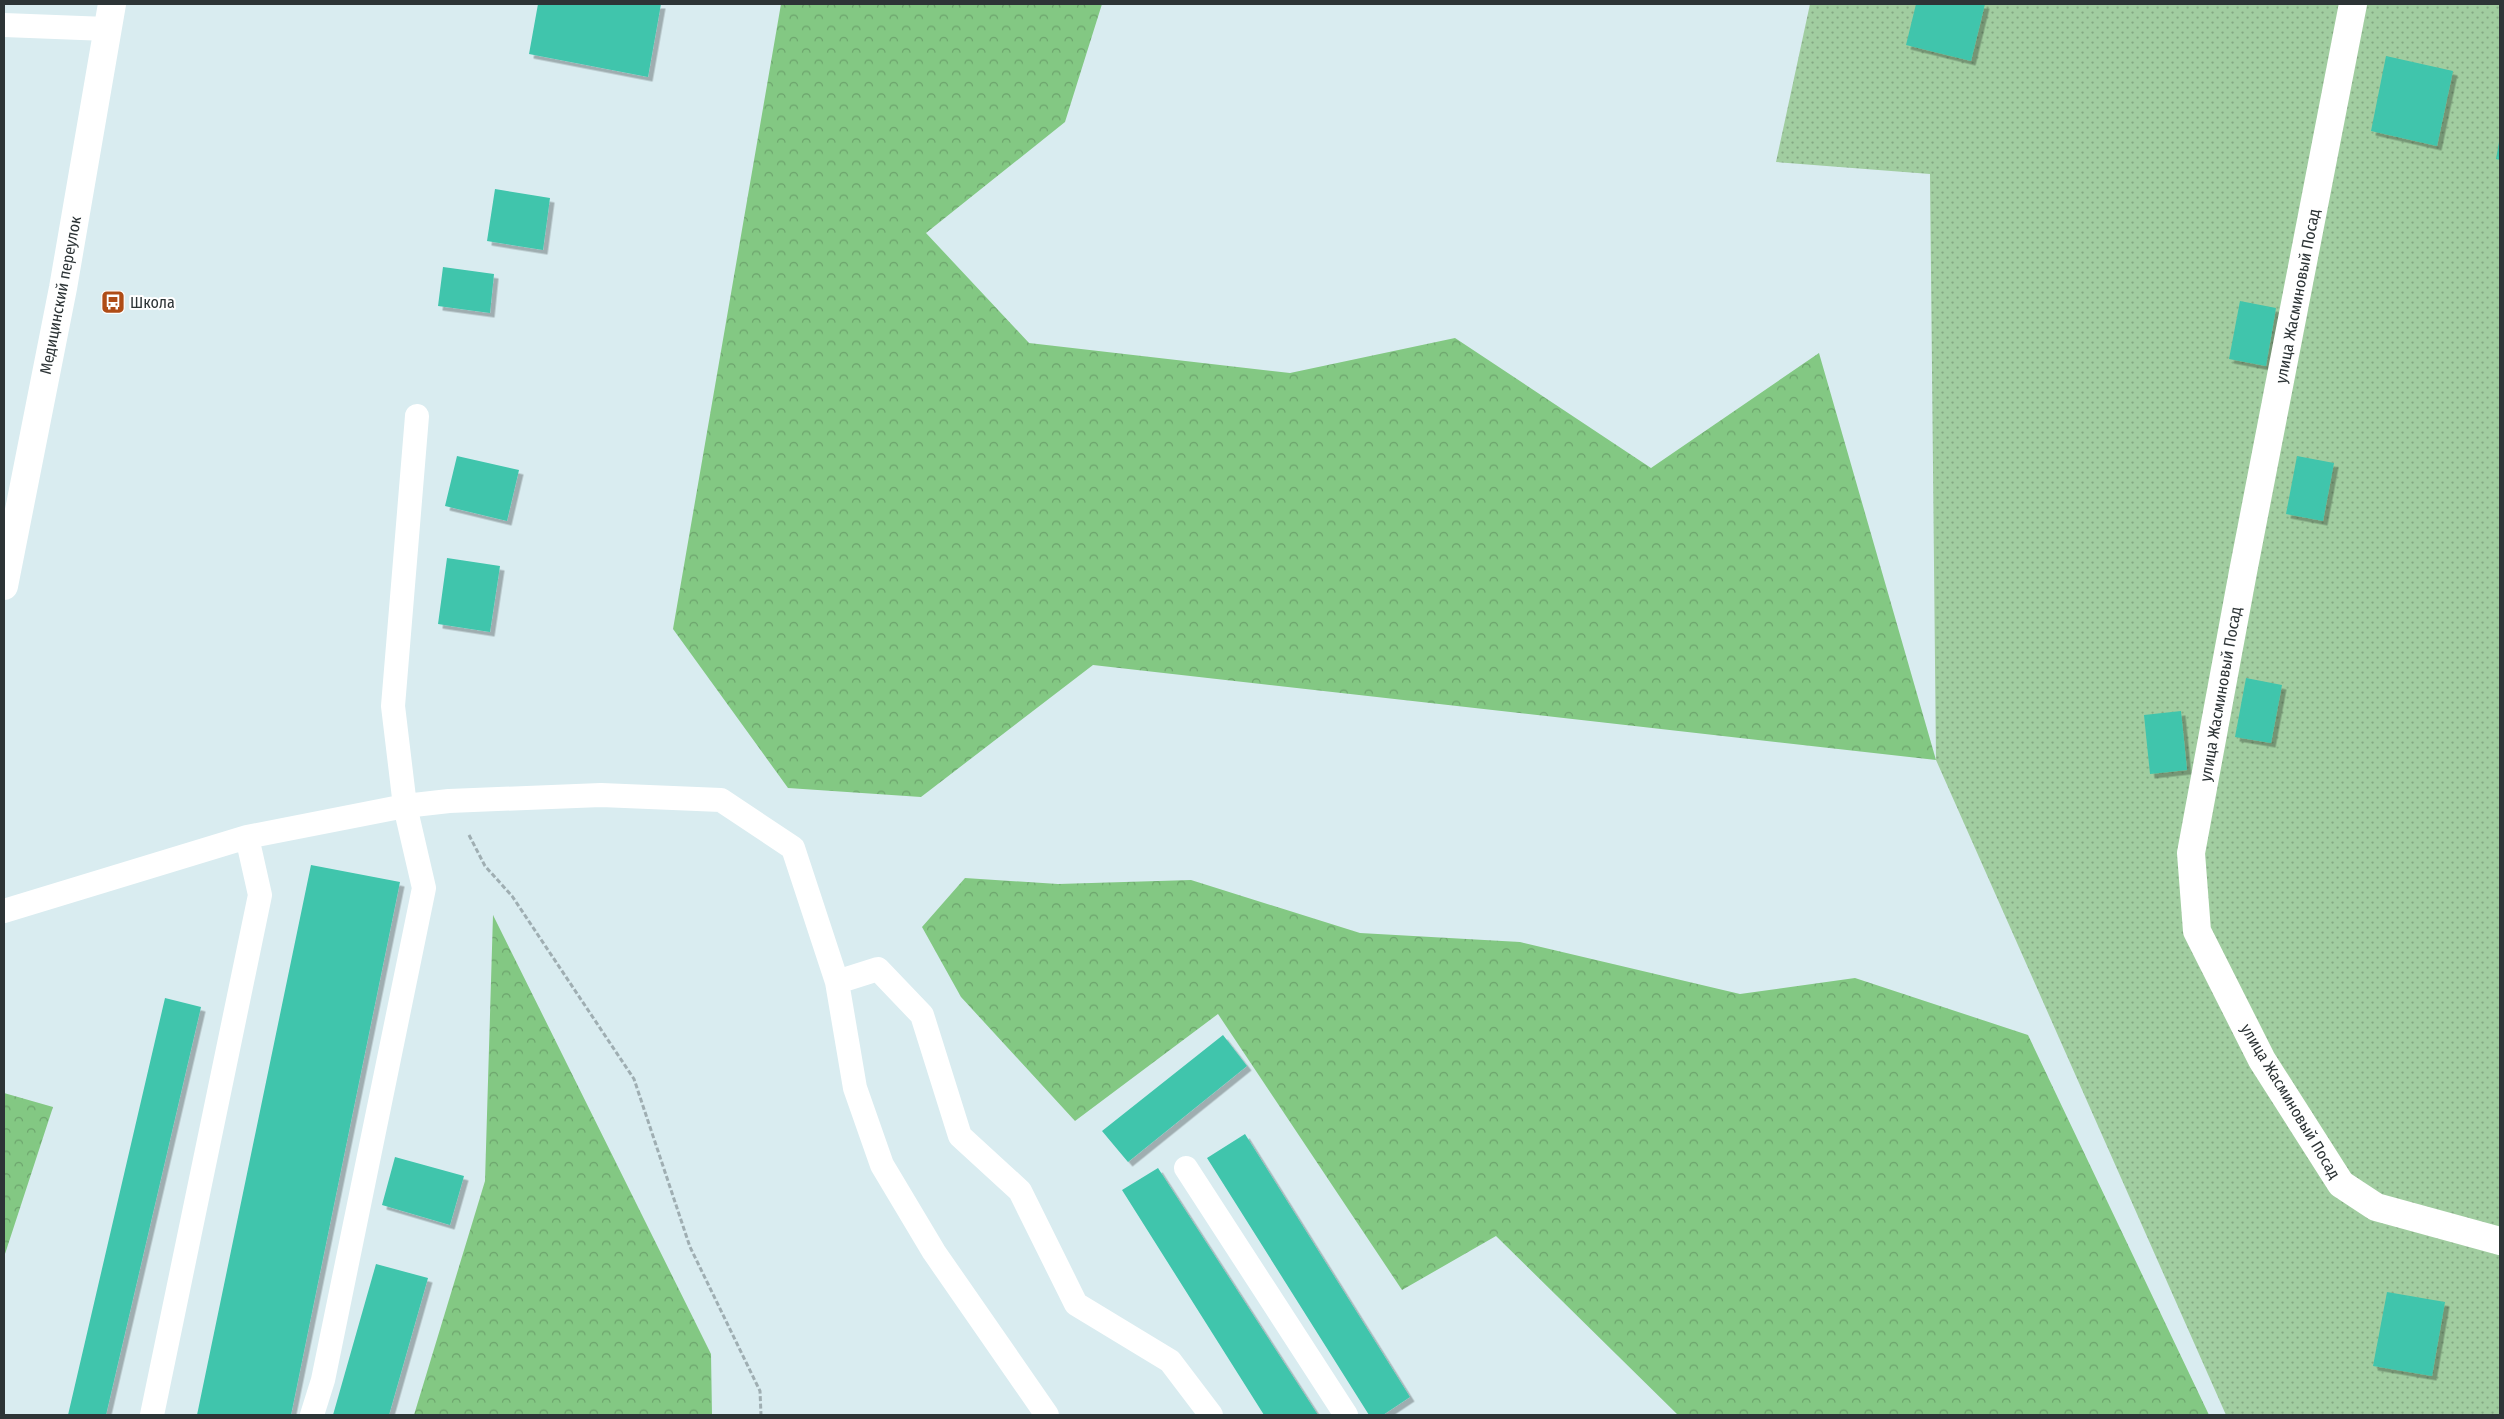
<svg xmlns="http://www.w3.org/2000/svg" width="2504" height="1419" viewBox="0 0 2504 1419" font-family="'Fira Sans Condensed',sans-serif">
	<defs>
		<pattern id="forest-crowns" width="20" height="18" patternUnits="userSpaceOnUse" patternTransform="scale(1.25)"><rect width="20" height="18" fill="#83c883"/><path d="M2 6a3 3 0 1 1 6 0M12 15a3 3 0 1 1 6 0" fill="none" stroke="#6ca36c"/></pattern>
		<pattern id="park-dots" width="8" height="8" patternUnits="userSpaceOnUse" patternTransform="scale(1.25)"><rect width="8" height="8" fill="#a1cda0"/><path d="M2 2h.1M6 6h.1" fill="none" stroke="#84a783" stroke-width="1.8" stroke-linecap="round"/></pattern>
		<filter id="shadow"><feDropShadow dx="4.5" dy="4.5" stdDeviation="0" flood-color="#0004"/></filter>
	</defs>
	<rect width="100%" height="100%" fill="#d9ecf0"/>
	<!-- forest -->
	<path fill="url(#forest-crowns)" d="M781,4H1102L1065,122L926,233L1029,343L1290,373L1455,338L1651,468L1819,353L1936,760L1093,665L921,797L788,788L673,629Z
		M965,878L1058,884L1191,880L1360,933L1520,942L1740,994L1855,978L2028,1035L2209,1415H1678L1496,1236L1402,1290L1218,1014L1075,1121L961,997L922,927Z
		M493,915L711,1354L712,1415H414L485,1181Z
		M4,1093L53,1107L4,1257Z"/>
	<!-- park -->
	<path fill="url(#park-dots)" d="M1810,4H2500V1415H2226L1936,760L1930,174L1776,162Z"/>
	<!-- building -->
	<path fill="#40c5ac" filter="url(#shadow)" d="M538,4H661L648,77L529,54Z
		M1916,4H1985L1971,61L1906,45Z
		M2386,56L2453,71L2437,146L2371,131Z
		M2499,142H2500V160L2496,159Z
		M495,189L550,198L543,250L487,241Z
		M443,267L494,274L490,313L438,306Z
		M2240,301L2276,308L2266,366L2229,359Z
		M457,456L519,470L507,521L445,506Z
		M2297,456L2334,463L2323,521L2286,514Z
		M447,558L500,566L490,632L438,624Z
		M2246,678L2282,685L2271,743L2235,737Z
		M2181,711L2187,770L2150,774L2144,715Z
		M311,865L400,882L291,1415H197Z
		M165,998L201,1007L106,1415H68Z
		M1223,1035L1247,1066L1128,1162L1102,1131Z
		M1245,1134L1410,1397L1383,1415H1369L1207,1158Z
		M395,1157L464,1176L450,1225L382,1205Z
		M1158,1168L1318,1415H1264L1122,1190Z
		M376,1264L428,1278L389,1415H333Z
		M2387,1292L2445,1302L2432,1376L2373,1366Z"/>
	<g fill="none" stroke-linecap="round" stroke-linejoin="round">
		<!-- path -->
		<path stroke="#9faeb2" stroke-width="3" stroke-dasharray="5 2.5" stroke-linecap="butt" d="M469,835L485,866L512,896L634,1079L690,1247L760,1391L761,1415"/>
		<!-- lane -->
		<path stroke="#fff" stroke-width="24" d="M4,25L107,29
			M4,911L247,837L405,806L449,801L601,795L721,800L793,848L837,982L855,1088L882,1165L934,1252L1047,1415
			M837,982L878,969L922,1015L960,1136L1020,1191L1076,1304L1170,1361L1211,1415
			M1186,1168L1346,1415
			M152,1415L260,895L247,837
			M312,1415L323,1380L424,888L405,806L393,706L417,416"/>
		<!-- street -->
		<path stroke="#fff" stroke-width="28" d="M2353,4L2243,572L2191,853L2197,931L2262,1060L2341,1184L2376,1207L2500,1241
			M4,586L63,288L112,4"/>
	</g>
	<!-- icons -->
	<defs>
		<g id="bus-square" transform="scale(1.25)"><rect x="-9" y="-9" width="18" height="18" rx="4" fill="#af4c16" stroke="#fff"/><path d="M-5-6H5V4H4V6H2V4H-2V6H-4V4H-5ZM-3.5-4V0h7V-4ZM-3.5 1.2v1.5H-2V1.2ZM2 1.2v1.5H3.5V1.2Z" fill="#fff"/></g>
	</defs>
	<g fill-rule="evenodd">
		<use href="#bus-square" x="113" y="302"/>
	</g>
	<g text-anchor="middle" stroke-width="4" stroke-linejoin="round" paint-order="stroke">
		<!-- street labels -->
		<g font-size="16" fill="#2d3436" stroke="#fff">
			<text transform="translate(60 295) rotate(-79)" y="6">Медицинский переулок</text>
			<text transform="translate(2297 296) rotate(-79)" y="6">улица Жасминовый Посад</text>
			<text transform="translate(2220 694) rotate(-80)" y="6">улица Жасминовый Посад</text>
			<text transform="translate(2291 1101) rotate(59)" y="6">улица Жасминовый Посад</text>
		</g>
		<!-- poi labels -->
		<g font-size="16" fill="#2d3436" stroke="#fff" text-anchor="start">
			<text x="130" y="308">Школа</text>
		</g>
	</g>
	<!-- border -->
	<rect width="2504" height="1419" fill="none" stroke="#2d3436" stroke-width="10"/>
</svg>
